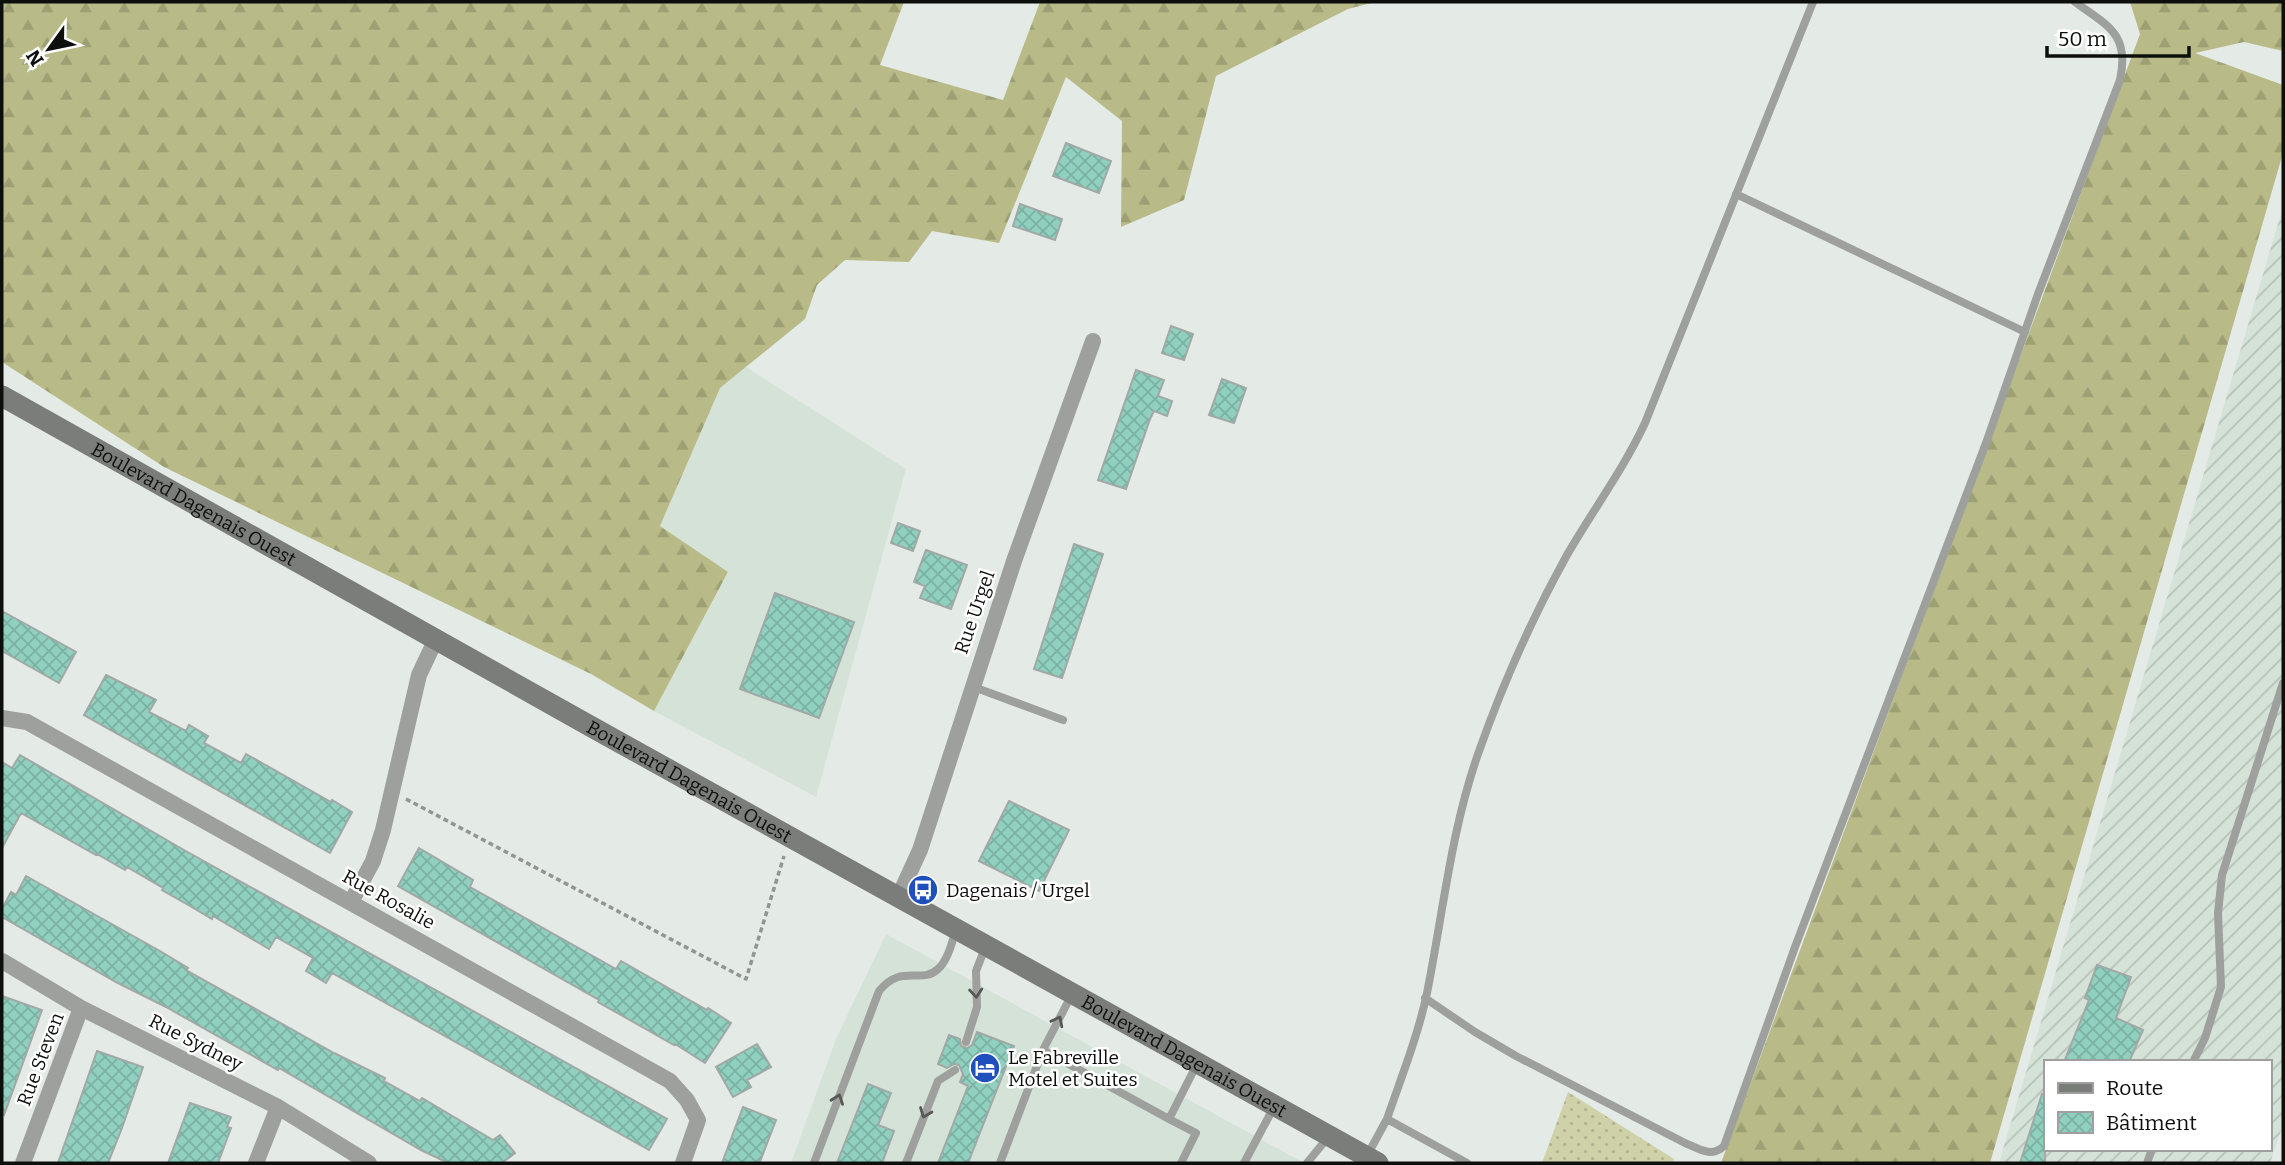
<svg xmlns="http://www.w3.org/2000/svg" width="2285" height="1165" viewBox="0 0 2285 1165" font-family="Bitter,serif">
	<defs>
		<pattern id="industrial-furrows" width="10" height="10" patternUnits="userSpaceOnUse" patternTransform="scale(1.75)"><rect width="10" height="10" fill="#d5e2d8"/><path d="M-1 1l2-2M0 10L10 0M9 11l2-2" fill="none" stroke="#b6c1b8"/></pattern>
		<pattern id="grass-dots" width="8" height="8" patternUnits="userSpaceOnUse" patternTransform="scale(1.75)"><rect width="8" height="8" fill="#cfd1a8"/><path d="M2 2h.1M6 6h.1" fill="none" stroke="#b1b28f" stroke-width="1.8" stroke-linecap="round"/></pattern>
		<pattern id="forest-firs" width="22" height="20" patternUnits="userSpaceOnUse" patternTransform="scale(1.75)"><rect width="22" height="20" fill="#b8bb87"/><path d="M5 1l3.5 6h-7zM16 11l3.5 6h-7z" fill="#9da073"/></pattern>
		<pattern id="building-cross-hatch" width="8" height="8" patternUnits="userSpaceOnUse" patternTransform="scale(1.75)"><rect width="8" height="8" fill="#90d0bf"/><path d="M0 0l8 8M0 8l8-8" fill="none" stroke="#7bb1a3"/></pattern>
	</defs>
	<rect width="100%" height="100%" fill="#e4eae5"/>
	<!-- built -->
	<path fill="#d5e2d8" d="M746,367L906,469L816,797L654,711L728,573L660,526L720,388Z
		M886,934L1304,1163H791L836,1039Z"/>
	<!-- industrial -->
	<path fill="url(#industrial-furrows)" fill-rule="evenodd" d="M2283,207V1125L2270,1163H1999ZM2045,1062H2269V1149H2045Z"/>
	<!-- grass -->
	<path fill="url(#grass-dots)" d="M1568,1092L1674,1159L1672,1163H1542Z"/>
	<!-- forest -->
	<path fill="url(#forest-firs)" d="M4,2H904L880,65L1003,100L1040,2H1375L1348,9L1216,76L1184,200L1121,227L1122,121L1066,77L999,243L932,231L909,262L845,260L817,285L805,319L720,388L660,526L728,572L654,711L591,674L164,467L2,362V8Z
		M2130,2H2283V51L2244,42L2195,53L2283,85V153L1990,1163H1721L2140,34Z"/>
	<!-- building -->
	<path fill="url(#building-cross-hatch)" stroke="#a1a8a6" stroke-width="2" d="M1066,143L1111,161L1099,193L1053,176Z
		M1020,204L1062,219L1055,240L1013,226Z
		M1171,326L1193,334L1184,360L1162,353Z
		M1136,370L1164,380L1158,396L1172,401L1167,416L1154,411L1150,419L1126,489L1098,480Z
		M1222,379L1246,388L1234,423L1209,415Z
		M898,523L920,531L913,551L891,543Z
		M1074,544L1103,554L1062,678L1034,669Z
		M926,550L967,565L951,609L920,598L925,586L914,582Z
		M775,593L854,622L819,718L740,689Z
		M2,611L76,652L59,683L2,651Z
		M106,675L156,700L149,712L186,731L189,725L208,736L204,743L241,763L246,754L331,802L332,800L352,812L330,853L84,715Z
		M20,755L184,850L667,1119L649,1150L332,973L326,983L306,971L313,958L276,937L269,949L213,916L212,919L190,906L162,890L163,888L127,867L125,870L97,854L96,855L21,813L2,848V762L12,768Z
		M1009,801L1069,830L1039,891L979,861Z
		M419,848L473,880L470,887L616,969L621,961L707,1010L708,1008L731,1023L705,1063L675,1044L674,1045L598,1002L599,1000L398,886Z
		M26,876L160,951L188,968L186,970L334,1053L385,1078L384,1081L420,1101L422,1098L493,1140L500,1135L515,1153L502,1163H448L421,1150L279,1068L278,1070L166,1007L116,982L2,917V909L11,892L16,895Z
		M2097,965L2131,977L2116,1018L2143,1030L2129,1062H2064L2089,1000L2085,998Z
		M2,996L42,1010L4,1115L2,1114Z
		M977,1032L1014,1046L968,1163H938L968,1086L960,1082L963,1074L959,1065L954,1064L947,1068L938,1064L949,1035L960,1039L961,1046L967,1048L972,1045Z
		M757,1044L771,1067L747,1080L751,1087L733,1097L716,1067Z
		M97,1051L143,1067L122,1128L108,1163H58Z
		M868,1084L891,1093L878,1125L894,1131L882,1163H837Z
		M2042,1094H2045V1163H2020Z
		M190,1103L231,1117L227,1127L231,1128L218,1163H168Z
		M743,1107L776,1120L761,1159L759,1163H722Z"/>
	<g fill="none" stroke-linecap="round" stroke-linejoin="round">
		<!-- path -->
		<path stroke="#929693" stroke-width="3.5" stroke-dasharray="5 3.5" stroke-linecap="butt" d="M406,799L746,979L784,856"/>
		<!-- lane -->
		<path stroke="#9ea09d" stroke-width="8" d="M1736,194L2025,332
			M971,686L1063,720
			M1425,998L1475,1032L1516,1056L1685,1143C1699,1149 1712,1158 1724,1146L1795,947L1986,443L2038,294L2120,80C2130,34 2108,26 2075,2
			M966,1042L977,1007L976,971L985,948
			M1043,1050L1169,1119L1196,1066
			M2193,1062L2205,1038L2221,987L2218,913L2222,875L2283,683
			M1169,1119L1196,1133L1181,1163
			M1387,1119C1401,1078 1418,1036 1427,993C1443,913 1451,831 1478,754C1502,686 1532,618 1567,555C1593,510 1623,470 1645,423L1813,2
			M1368,1154L1387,1119L1467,1163
			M814,1163L879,991C902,963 921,985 938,969C948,960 952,942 956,930
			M906,1163L938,1081L955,1070
			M1000,1163L1043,1050L1071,996
			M1244,1163L1274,1107
			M1307,1163L1329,1136
			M2147,1163L2152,1149"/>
		<!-- street -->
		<path stroke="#9ea09d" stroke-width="16" d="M2,718L27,722L670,1081L687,1100L698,1120L683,1163
			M898,898L920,850L1014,561L1093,341
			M351,902L373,861L383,830L419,675L436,639
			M2,961L81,1008L278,1107L369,1163
			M23,1163L81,1008
			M256,1163L278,1107"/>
		<!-- secondary -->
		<path stroke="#7b7d7a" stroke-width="21" id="s1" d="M2,396L599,731L1378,1163"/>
	</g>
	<!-- one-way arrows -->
	<defs><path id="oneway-chevron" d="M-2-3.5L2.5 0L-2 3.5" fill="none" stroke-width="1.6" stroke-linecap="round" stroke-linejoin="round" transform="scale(1.75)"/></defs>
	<g stroke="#565855">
		<use href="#oneway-chevron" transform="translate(976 993) rotate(85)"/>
		<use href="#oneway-chevron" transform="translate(1058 1021) rotate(-63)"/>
		<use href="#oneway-chevron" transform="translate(838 1099) rotate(-70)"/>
		<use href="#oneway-chevron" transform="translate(925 1113) rotate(111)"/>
	</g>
	<!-- icons -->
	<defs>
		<g id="bus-disc" transform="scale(1.575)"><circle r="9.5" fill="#1f4fbc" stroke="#fff"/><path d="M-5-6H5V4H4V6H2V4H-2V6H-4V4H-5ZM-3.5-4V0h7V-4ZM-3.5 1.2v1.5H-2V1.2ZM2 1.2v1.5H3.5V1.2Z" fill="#fff"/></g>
		<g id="hotel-disc" transform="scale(1.575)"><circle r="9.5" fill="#1f4fbc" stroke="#fff"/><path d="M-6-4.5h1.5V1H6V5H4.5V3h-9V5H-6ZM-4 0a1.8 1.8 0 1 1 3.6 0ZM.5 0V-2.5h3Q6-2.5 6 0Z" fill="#fff"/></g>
	</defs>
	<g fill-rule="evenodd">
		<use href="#bus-disc" x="923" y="890"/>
		<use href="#hotel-disc" x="985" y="1068"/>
	</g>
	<g text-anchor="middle" stroke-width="5" stroke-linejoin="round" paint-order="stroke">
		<!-- street labels -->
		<g font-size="19" fill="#0d0f0d" stroke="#fff">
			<text dy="7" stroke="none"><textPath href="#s1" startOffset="220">Boulevard Dagenais Ouest</textPath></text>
			<text transform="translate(974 612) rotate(-71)" y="7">Rue Urgel</text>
			<text dy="7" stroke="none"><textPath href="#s1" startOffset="788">Boulevard Dagenais Ouest</textPath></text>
			<text transform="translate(389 899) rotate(29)" y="7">Rue Rosalie</text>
			<text transform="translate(196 1042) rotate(27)" y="7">Rue Sydney</text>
			<text dy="7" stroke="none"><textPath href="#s1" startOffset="1354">Boulevard Dagenais Ouest</textPath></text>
			<text transform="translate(40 1059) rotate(-69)" y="7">Rue Steven</text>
		</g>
		<!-- poi labels -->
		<g font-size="19" fill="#0d0f0d" stroke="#fff" text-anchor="start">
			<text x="946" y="897">Dagenais / Urgel</text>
			<text x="1008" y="1064">Le Fabreville<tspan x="1008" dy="22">Motel et Suites</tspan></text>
		</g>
	</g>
	<!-- border -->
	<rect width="2285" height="1165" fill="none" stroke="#0d0f0d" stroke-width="7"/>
	<!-- legend -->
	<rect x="2044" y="1060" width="228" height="91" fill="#ffffff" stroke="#9e9f9e" stroke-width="2"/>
	<rect x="2058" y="1083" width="35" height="10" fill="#7b7d7a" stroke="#9e9f9e" stroke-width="2"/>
	<text x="2106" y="1095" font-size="21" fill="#0d0f0d">Route</text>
	<rect x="2058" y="1112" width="35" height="21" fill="url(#building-cross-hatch)" stroke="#9e9f9e" stroke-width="2"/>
	<text x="2106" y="1130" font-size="21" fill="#0d0f0d">Bâtiment</text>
	<!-- north arrow -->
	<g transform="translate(49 49) rotate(237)" stroke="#ffffff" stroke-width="5" paint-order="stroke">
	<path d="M0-5L12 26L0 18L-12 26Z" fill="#0d0f0d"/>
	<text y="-10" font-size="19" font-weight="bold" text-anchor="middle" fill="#0d0f0d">N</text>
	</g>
	<!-- scale -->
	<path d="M2047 46v10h142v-10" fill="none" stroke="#0d0f0d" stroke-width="3.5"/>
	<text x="2058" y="46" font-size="21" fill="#0d0f0d" stroke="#ffffff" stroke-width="5" paint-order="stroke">50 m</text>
</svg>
